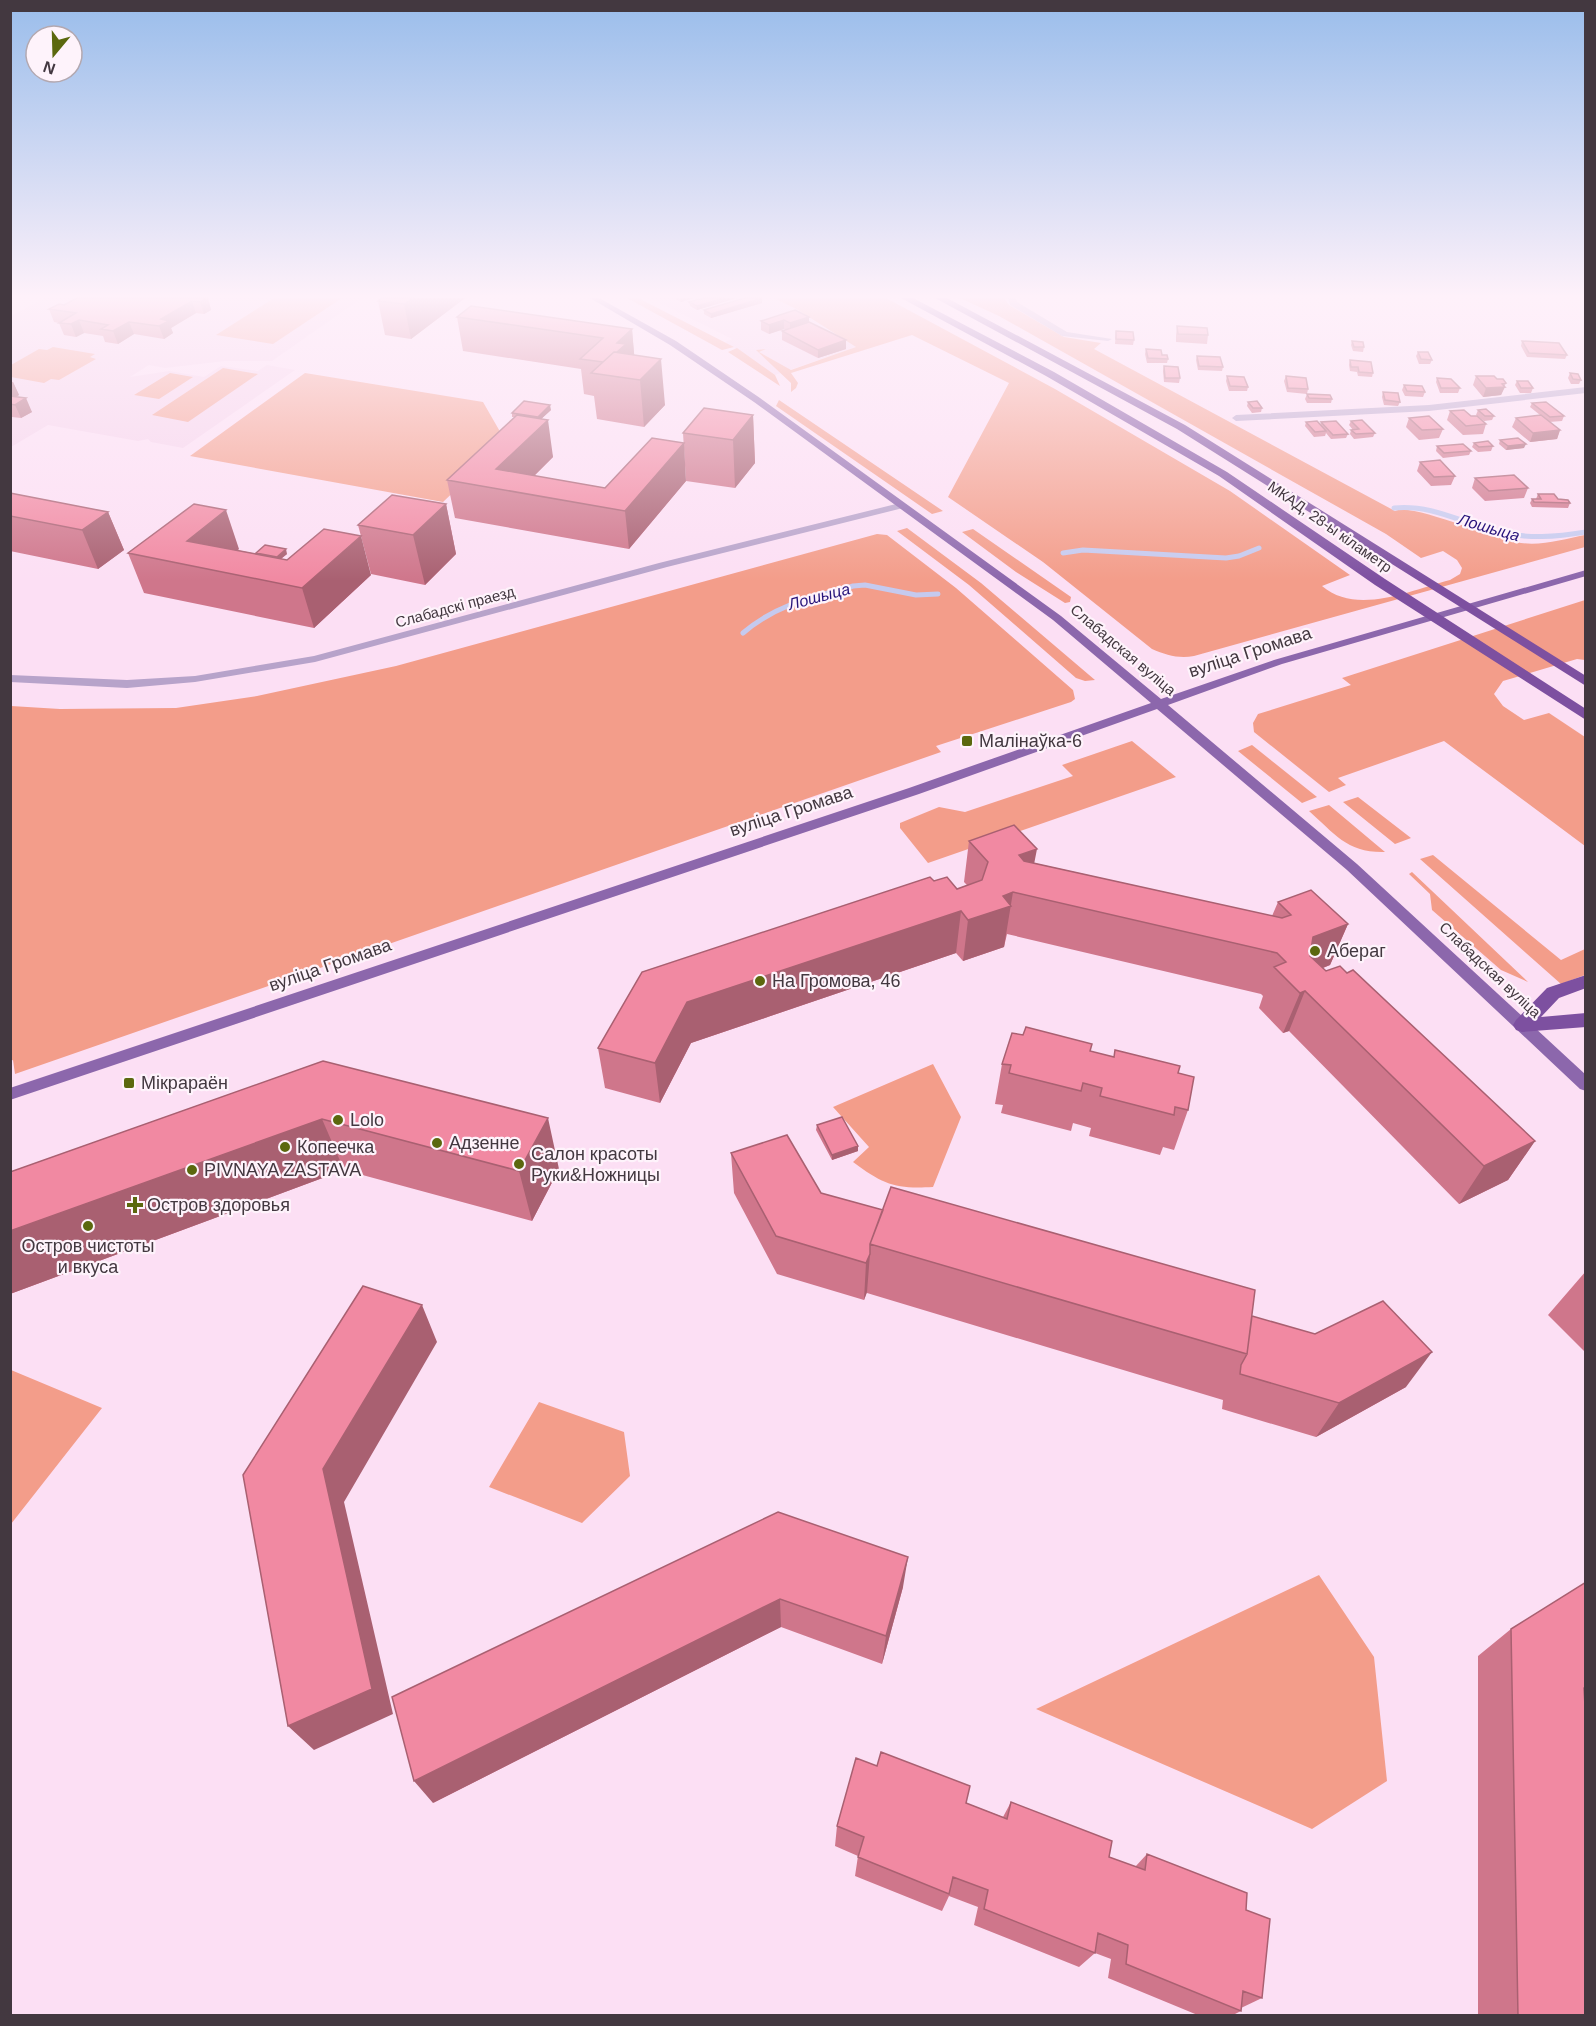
<svg xmlns="http://www.w3.org/2000/svg" width="1596" height="2026" viewBox="0 0 1596 2026" font-family="Helvetica,sans-serif">
	<rect width="100%" height="100%" fill="#fcdff4"/>
	<!-- built -->
	<path fill="#f5d2eb" d="M45,298H362L272,361H225L165,368L149,365L130,377L169,371L204,377L221,366L258,371L267,365L295,370L183,448L151,442L148,439L138,441L48,425L11,447V316Z
		M650,298H773L798,310L856,347L775,375L725,342L732,339Z"/>
	<!-- green -->
	<path fill="#f39d8a" d="M274,298H342L273,344L216,335Z
		M627,298H638L734,347L722,350Z
		M774,298H886L1055,389L1230,491L1350,575L1322,586C1357,616 1411,590 1450,580L1460,574L1462,568L1457,560L1443,551L1421,558L1386,534L999,316L960,298H1004L1009,305L1064,337L1101,343L1094,349L1395,511C1415,503 1493,540 1521,543C1542,546 1565,539 1585,535V547L1194,656C1179,659 1166,655 1152,649L1043,562L948,497L1009,383L912,335L791,373L798,383L796,388L791,392V383L756,350L766,349L759,352L791,370L856,347L798,310Z
		M53,347L95,354L90,357L96,359L59,380L51,379L44,383L11,377V365L39,349L47,350Z
		M737,348L775,375L780,386L728,352Z
		M223,368L258,374L188,422L152,415Z
		M170,373L193,377L159,399L134,395Z
		M305,373L483,402L506,442L443,502L190,456Z
		M779,400L943,511L932,514L776,406Z
		M907,528L981,583L1095,680L1085,681L1076,678L969,585L897,531Z
		M973,529L1071,597L1070,602L1065,603L1016,572L962,532Z
		M877,534L887,535L956,588L1073,690L1075,699L1071,702L936,746L941,752L15,1074L13,1060L10,1061L11,706L60,709L176,708L257,696L396,666Z
		M1585,600V660L1577,659L1503,681L1494,694L1503,706L1524,720L1549,713L1585,737V846L1444,741L1338,778L1346,785L1329,792L1254,732L1253,723L1258,714L1351,685L1342,678Z
		M1132,741L1176,777L928,863L900,828V823L939,807L965,812L1073,776L1062,765Z
		M1252,745L1317,797L1302,803L1238,751Z
		M1358,797L1411,838L1395,844L1343,802Z
		M1329,805L1385,852C1347,853 1335,834 1309,811Z
		M1433,855L1561,960L1585,949V975L1561,984L1420,859Z
		M1412,872L1528,982L1501,970L1432,910L1430,894L1409,874Z
		M933,1064L961,1117L933,1187C895,1189 884,1185 853,1162L869,1147L833,1107Z
		M11,1370L102,1408L11,1524Z
		M539,1402L624,1432L630,1476L582,1523L489,1487Z
		M1319,1575L1374,1657L1387,1781L1312,1829L1036,1709Z"/>
	<g fill="none" stroke-linecap="round" stroke-linejoin="round">
		<!-- stream -->
		<path stroke="#c5caef" stroke-width="5" d="M1394,508C1431,504 1463,523 1498,532C1528,539 1556,537 1586,532
			M1063,553L1083,550L1226,558L1239,556L1259,548
			M743,633C775,605 813,597 853,586L865,585L916,595L938,594"/>
		<!-- minor -->
		<path fill="#b7a3ca" fill-rule="evenodd" d="M1008,298H1016L1017,302L1067,332L1112,339L1108,341L1062,336L1010,305Z
			M1586,387V393L1429,411L1236,421L1232,418L1236,415L1429,405Z
			M900,503L905,506L903,508L667,567L315,662L195,682L127,688L10,682V675L127,680L195,676L314,656L659,563Z"/>
		<!-- major -->
		<path fill="#8c67ac" fill-rule="evenodd" d="M590,298H599L676,341L760,398L1061,616L1161,699L1274,660L1586,570V576L1282,664L1168,705L1357,864L1586,1075V1091L1580,1089L1347,870L1157,709L919,794L10,1100V1088L909,788L1151,703L1053,620L754,402L670,345Z"/>
		<!-- highway -->
		<path fill="#7d50a0" fill-rule="evenodd" d="M901,298H913L1054,372L1227,472L1385,579L1586,709V720L1375,585L1219,476L1046,376Z
			M935,298H947L1185,425L1586,676V686L1177,429Z
			M1586,975V988L1559,998L1541,1017L1586,1013V1027L1522,1032L1516,1030L1513,1025L1516,1020L1547,988Z"/>
	</g>
	<!-- wall -->
	<path fill="#cf768b" d="M73,298H208L211,310L204,314L196,313L171,328L173,333L164,339L134,334L118,344L105,342L103,336L84,333L76,337L64,335L59,323L54,322L49,309L64,305L76,298Z
		M382,298H465L411,339L385,335L378,301Z
		M674,298H694L681,302Z
		M704,298H737L697,310L690,306L689,302Z
		M762,303L711,318L704,314V310Z
		M457,317L632,329L634,355L665,405L644,427L597,419L594,396L584,394L581,369L463,351Z
		M809,317V322L846,340V349L818,358L782,340V331L786,330L784,329L769,334L761,330V321Z
		M1177,326L1208,335L1207,344L1176,342V335Z
		M1116,331L1134,340L1133,345L1115,344Z
		M1352,341L1364,347L1363,352L1353,351L1351,345Z
		M1522,341L1567,355L1565,359L1527,357L1521,346Z
		M1146,349L1162,355L1168,359L1167,363H1147L1145,354Z
		M1418,352L1432,360L1430,364H1419L1416,356Z
		M1197,356L1223,367L1222,371L1198,370L1196,360Z
		M1350,360L1373,373L1372,377L1358,376L1357,372L1350,371L1349,365Z
		M1164,366L1180,378L1179,383L1164,382L1163,371Z
		M1570,373L1581,380L1579,384H1571L1568,378Z
		M1227,376L1248,387L1247,391H1229L1226,381Z
		M1286,376L1308,389L1307,394L1287,392L1284,381Z
		M1476,376L1497,379L1506,383L1501,395L1483,397L1473,385Z
		M1437,378L1460,388L1458,393H1440L1436,382Z
		M10,381L13,382L19,395L16,397L32,412L21,418L12,417L10,418Z
		M1517,381L1533,388L1531,393H1520L1515,385Z
		M1404,385L1425,392L1423,397L1405,396L1402,390Z
		M1383,392L1400,402L1398,406L1384,405L1382,397Z
		M1307,394L1332,399L1331,403H1307L1305,399Z
		M1248,402L1262,408L1261,412L1252,413L1247,406Z
		M1532,403L1564,416L1562,421L1549,422L1560,430L1557,439L1530,442L1512,427L1516,418L1540,415L1530,407Z
		M551,410L541,419L553,457L534,476L605,488L686,481L629,549L455,518L447,480L515,417H512V413Z
		M1478,410L1494,416L1492,420L1484,421L1476,415Z
		M1450,411L1471,416L1486,424L1483,434L1463,435L1447,420Z
		M753,415L755,463L735,488L686,481L683,433Z
		M1409,418L1443,429L1439,438L1419,440L1406,427Z
		M1351,421L1375,433L1373,437L1354,439L1350,434L1351,430H1353L1349,425Z
		M1306,422L1320,425L1321,422L1348,434L1346,438L1331,439L1326,433L1325,436L1314,437L1305,426Z
		M1500,440L1524,448L1506,450L1499,444Z
		M1474,443L1493,446L1491,451L1478,452L1472,447Z
		M1437,446L1471,451L1469,455L1443,458L1436,451Z
		M1420,462L1455,476L1451,485L1431,486L1417,471Z
		M1475,478L1528,488L1524,498L1485,501L1472,488Z
		M10,493L108,512L124,550L98,569L10,551Z
		M1538,494L1558,499L1570,503L1568,508L1532,507L1530,503L1532,499H1536Z
		M446,504L456,554L425,585L371,574L358,525Z
		M239,549L237,550L257,554L256,553L287,554L281,559L371,575L314,628L144,593L128,553Z
		M969,841L1034,863L1272,916L1278,902L1348,924L1330,965L1323,968L1535,1141L1508,1180L1459,1204L1289,1031L1283,1033L1259,1008L1263,996L1261,994L1007,934L1004,947L963,961L956,953L691,1043L660,1103L605,1088L598,1048L934,881L957,889L967,885L964,882Z
		M1090,1051L1178,1073L1188,1110L1174,1150L1163,1147L1160,1155L1089,1136L1091,1128L1073,1123L1071,1131L1001,1113L1003,1105L995,1104L1002,1064Z
		M323,1061L559,1169L532,1221L344,1170L10,1294V1172Z
		M817,1125L858,1151L832,1160L816,1130Z
		M731,1153L821,1193L1252,1316L1406,1387L1316,1437L1222,1409L1223,1400L867,1293V1292L864,1300L777,1274L734,1193Z
		M1586,1271V1353L1548,1315Z
		M778,1512L903,1587L882,1664L781,1627L433,1803Z
		M1511,1629L1584,1688L1586,2016H1478V1656Z
		M1011,1802L1109,1857L1135,1867L1147,1854L1246,1910L1262,1998L1241,2008V2011L1231,2016H1200L1108,1978L1111,1959L1095,1953L1079,1967L974,1925L978,1907L949,1896L942,1911L855,1876L858,1856L835,1846L837,1826L966,1803L1003,1817Z"/>
	<!-- shaded-wall -->
	<path fill="#a96071" d="M207,298H208L211,310L204,314L200,302Z
		M413,298H465L411,339L404,304Z
		M681,298H694L681,302Z
		M724,298H737L697,310V306Z
		M762,298V303L711,318V314Z
		M192,301L196,313L171,328L173,333L164,339L159,326L161,319Z
		M809,317V325L790,332V323Z
		M79,320L84,333L76,337L71,324Z
		M784,320V329L769,334V325Z
		M129,322L134,334L118,344L113,331Z
		M632,329L635,364L621,378L607,375L617,343Z
		M846,340V349L818,358V350Z
		M661,359L665,405L644,427L640,380Z
		M13,382L19,395L10,400V383Z
		M1505,387L1501,395L1483,397L1486,388Z
		M26,398L32,412L21,418L15,405Z
		M550,405L551,410L539,421L538,417Z
		M753,415L755,463L735,488L733,440Z
		M548,420L553,457L518,492L496,469Z
		M1560,430L1557,439L1530,442L1533,433Z
		M684,443L686,481L629,549L625,511Z
		M1526,444L1524,448L1506,450L1508,446Z
		M446,504L456,554L425,585L413,535Z
		M226,510L239,549L212,570L187,541Z
		M108,512L124,550L98,569L82,530Z
		M361,536L371,575L314,628L302,588Z
		M286,549L287,554L278,561L277,557Z
		M1037,849L1029,890L1019,855Z
		M1013,892L1004,947L963,961L968,920L1003,896Z
		M961,911L956,953L691,1043L660,1103L655,1063L687,1002Z
		M1348,924L1330,965L1297,978L1313,937Z
		M1305,991L1289,1031L1283,1033L1300,993Z
		M548,1118L559,1169L532,1221L519,1171Z
		M322,1119L344,1170L10,1294V1231Z
		M1535,1141L1508,1180L1459,1204L1484,1166Z
		M858,1146V1151L832,1160V1155Z
		M870,1254L867,1292L864,1300L866,1263Z
		M422,1305L437,1342L344,1502L393,1714L314,1750L288,1726L323,1469Z
		M1432,1352L1406,1387L1316,1437L1339,1403Z
		M908,1557L903,1587L882,1664L886,1636Z
		M780,1599L781,1627L433,1803L414,1781Z"/>
	<!-- building -->
	<path fill="#f189a2" stroke="#a96071" stroke-width="1.5" d="M77,298H207L200,302L192,301L161,319L169,321L159,326L129,322L113,331L101,329L108,325L79,320L71,324L59,323L76,313L49,309L59,304L64,305Z
		M382,298H413L404,304L378,301Z
		M704,298H724L697,306L689,302Z
		M745,298H762L711,314L704,310Z
		M471,306L632,329L617,343L626,344L617,352H614L603,362L580,359L603,338L457,317Z
		M795,310L809,317L790,323L784,320L769,325L761,321Z
		M809,322L846,340L818,350L782,331Z
		M1177,326L1207,328L1208,335L1178,334Z
		M1116,331L1133,332L1134,340L1116,339Z
		M1352,341L1363,342L1364,347H1354Z
		M1522,341L1559,343L1567,355L1529,353Z
		M1146,349L1161,350L1162,355H1167L1168,359L1148,358Z
		M614,352L661,359L640,380L591,373Z
		M1418,352H1428L1432,360L1421,359Z
		M1197,356L1220,357L1223,367L1199,366Z
		M1350,360L1371,362L1373,373L1359,372L1358,367H1351Z
		M1164,366L1178,367L1180,378H1165Z
		M1570,373L1578,374L1581,380L1573,379Z
		M1227,376L1244,377L1248,387L1230,386Z
		M1286,376L1306,378L1308,389L1288,388Z
		M1476,376H1494L1497,379H1503L1506,383L1502,384L1505,387L1486,388Z
		M1437,378L1451,379L1460,388H1441Z
		M1517,381H1528L1533,388H1521Z
		M1404,385L1422,386L1425,392L1407,391Z
		M1383,392L1398,393L1400,402L1385,400Z
		M1307,394L1330,395L1332,399L1309,398Z
		M10,396L26,398L15,405L10,404Z
		M524,401L550,405L538,417L512,413Z
		M1257,401L1262,408H1253L1248,402Z
		M1546,402L1564,416L1550,417L1532,403Z
		M704,408L753,415L733,440L683,433Z
		M1486,409L1494,416H1485L1478,410Z
		M1464,410L1471,416H1477L1486,424L1466,426L1450,411Z
		M517,415L548,420L496,469L605,488L652,438L684,443L625,511L447,480Z
		M1541,415L1560,430L1533,433L1516,418Z
		M1429,416L1443,429L1422,430L1409,418Z
		M1362,420L1375,433L1356,434L1351,430L1359,429L1351,421Z
		M1317,421L1326,431L1315,432L1306,422Z
		M1336,421L1348,434L1333,435L1321,422Z
		M1518,438L1526,444L1508,446L1500,440Z
		M1488,441L1493,446L1479,447L1474,443Z
		M1463,444L1471,451L1444,453L1437,446Z
		M1440,460L1455,476L1434,477L1420,462Z
		M1514,475L1528,488L1489,491L1475,478Z
		M10,493L108,512L82,530L10,516Z
		M1538,494H1554L1558,499L1568,500L1570,503L1534,502L1532,499H1541Z
		M392,495L446,504L413,535L358,525Z
		M194,504L226,510L187,541L287,560L324,529L361,536L302,588L128,553Z
		M265,545L286,549L277,557L256,553Z
		M1014,825L1037,849L1019,855L1024,861L1282,918L1291,915L1278,902L1311,890L1348,924L1313,937L1310,956L1326,971L1340,966L1347,973L1353,970L1535,1141L1484,1166L1305,991L1300,993L1274,967L1286,962L1277,953L1013,892L1003,896L1011,906L968,920L961,911L687,1002L655,1063L598,1048L642,972L930,877L934,881L947,877L957,889L982,880L988,862L969,841Z
		M1026,1027L1092,1044L1090,1051L1114,1057L1115,1050L1180,1066L1178,1073L1194,1077L1188,1110L1175,1107L1174,1115L1100,1096L1102,1088L1083,1083L1081,1091L1009,1073L1011,1065L1002,1064L1012,1033L1023,1035Z
		M323,1061L548,1118L519,1171L322,1119L10,1231V1172Z
		M842,1117L858,1146L832,1155L817,1125Z
		M787,1135L821,1193L883,1210L870,1244V1254L866,1263L776,1236L731,1153Z
		M891,1187L1255,1290L1247,1354L870,1244Z
		M363,1286L422,1305L323,1469L372,1689L288,1726L243,1475Z
		M1383,1301L1432,1352L1339,1403L1240,1374L1241,1365L1247,1354L1252,1316L1315,1334Z
		M778,1512L908,1557L886,1636L780,1599L414,1781L392,1697Z
		M1586,1582V1686L1584,1688L1586,1724V2016H1518L1511,1629Z
		M881,1752L970,1786L966,1803L1007,1819L1011,1802L1112,1841L1109,1857L1145,1870L1147,1854L1247,1893L1246,1910L1270,1919L1262,1998L1243,1991L1241,2011L1126,1964L1128,1945L1098,1933L1095,1953L984,1909L988,1890L953,1877L949,1894L858,1857L864,1837L837,1826L856,1758L877,1766Z"/>
	<!-- sky -->
	<linearGradient id="sky" x2="0" y2="1"><stop stop-color="#9abdeb"/><stop offset="0.51" stop-color="#fef1fa"/><stop offset="1" stop-color="#fef1fa" stop-opacity="0"/></linearGradient>
	<rect width="1596" height="581" fill="url(#sky)"/>
	<!-- markers -->
	<g fill="#5b680e" stroke="#fef3fb" stroke-width="2">
		<rect x="961" y="735" width="12" height="12" rx="3"/>
		<circle cx="1315" cy="951" r="6"/>
		<circle cx="760" cy="981" r="6"/>
		<rect x="123" y="1077" width="12" height="12" rx="3"/>
		<circle cx="338" cy="1120" r="6"/>
		<circle cx="437" cy="1143" r="6"/>
		<circle cx="285" cy="1147" r="6"/>
		<circle cx="519" cy="1164" r="6"/>
		<circle cx="192" cy="1170" r="6"/>
		<path d="M132 1196h6v6h6v6h-6v6h-6v-6h-6v-6h6z"/>
		<circle cx="88" cy="1226" r="6"/>
	</g>
	<g text-anchor="middle" stroke-width="4.5" stroke-linejoin="round" paint-order="stroke">
		<!-- far-street labels -->
		<g font-size="15" fill="#433840" stroke="#fef3fb">
			<text transform="translate(1330 527) rotate(35)" y="5">МКАД, 28-ы кіламетр</text>
			<text transform="translate(455 607) rotate(-15)" y="5">Слабадскі праезд</text>
			<text transform="translate(1123 650) rotate(40)" y="5">Слабадская вуліца</text>
			<text transform="translate(1490 970) rotate(43)" y="5">Слабадская вуліца</text>
		</g>
		<!-- far-water labels -->
		<g font-size="16" font-style="italic" fill="#28147b" stroke="#fef3fb">
			<text transform="translate(1489 527) rotate(16)" y="6">Лошыца</text>
			<text transform="translate(819 596) rotate(-15)" y="6">Лошыца</text>
		</g>
		<!-- street labels -->
		<g font-size="18" fill="#433840" stroke="#fef3fb">
			<text transform="translate(1250 652) rotate(-18)" y="6">вуліца Громава</text>
			<text transform="translate(791 811) rotate(-18)" y="6">вуліца Громава</text>
			<text transform="translate(330 965) rotate(-19)" y="6">вуліца Громава</text>
		</g>
		<!-- poi labels -->
		<g font-size="18" fill="#433840" stroke="#fef3fb" text-anchor="start">
			<text x="979" y="747">Малінаўка-6</text>
			<text x="1327" y="957">Абераг</text>
			<text x="772" y="987">На Громова, 46</text>
			<text x="141" y="1089">Мікрараён</text>
			<text x="350" y="1126">Lolo</text>
			<text x="449" y="1149">Адзенне</text>
			<text x="297" y="1153">Копеечка</text>
			<text x="531" y="1160">Салон красоты<tspan x="531" dy="21">Руки&amp;Ножницы</tspan></text>
			<text x="204" y="1176">PIVNAYA ZASTAVA</text>
			<text x="147" y="1211">Остров здоровья</text>
			<text x="88" y="1252" text-anchor="middle">Остров чистоты<tspan x="88" dy="21">и вкуса</tspan></text>
		</g>
	</g>
	<!-- border -->
	<rect width="1596" height="2026" fill="none" stroke="#433840" stroke-width="24"/>
	<!-- north arrow -->
	<g transform="translate(54 54) rotate(199)"><circle r="28" fill="#fef3fb" stroke="#b3a8b0" stroke-width="1.5"/>
	<path d="M0-4.5L10 22L0 15L-10 22Z" fill="#5b680e"/>
	<text y="-9" font-size="16" font-weight="bold" text-anchor="middle" fill="#433840">N</text>
	</g>
</svg>
